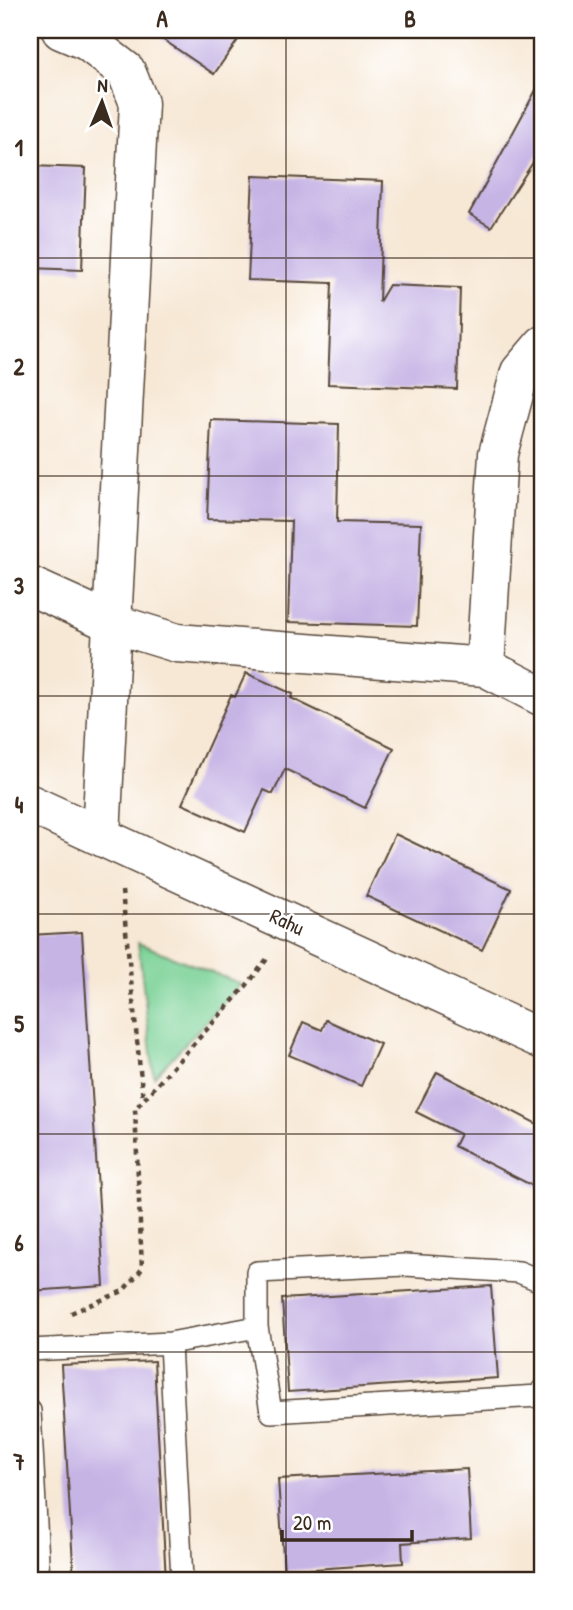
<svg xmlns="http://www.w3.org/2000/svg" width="573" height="1610" viewBox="0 0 573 1610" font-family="'Patrick Hand',sans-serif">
	<rect width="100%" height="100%" fill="#fff"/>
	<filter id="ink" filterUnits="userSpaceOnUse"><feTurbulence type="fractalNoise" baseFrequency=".0143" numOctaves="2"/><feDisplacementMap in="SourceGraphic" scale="14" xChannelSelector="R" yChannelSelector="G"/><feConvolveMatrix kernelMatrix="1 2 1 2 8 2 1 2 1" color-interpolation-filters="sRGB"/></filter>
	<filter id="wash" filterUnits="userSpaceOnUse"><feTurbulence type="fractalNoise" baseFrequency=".00686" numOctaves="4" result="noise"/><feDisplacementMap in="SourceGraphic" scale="28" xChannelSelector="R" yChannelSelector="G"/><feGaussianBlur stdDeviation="1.57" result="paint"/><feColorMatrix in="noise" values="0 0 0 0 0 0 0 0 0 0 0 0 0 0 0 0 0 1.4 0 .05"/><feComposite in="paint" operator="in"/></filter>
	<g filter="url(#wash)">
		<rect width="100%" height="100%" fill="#f7e8d5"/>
		<!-- green -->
		<path fill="#7ad196" stroke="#5a7e5a" stroke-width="2" d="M138,943L241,984L154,1077Z"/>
		<g id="blocks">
			<!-- building -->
			<path fill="#c6b4e5" d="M149,30H245L214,74Z
				M543,77V147L491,227L469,214Z
				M30,166L86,168L82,270L30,268Z
				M253,176L383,181L379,302L389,285L460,288L457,389L328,384L332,283L248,280Z
				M211,420L339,424L337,522L421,524L417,626L288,622L291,521L207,519Z
				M246,673L293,694L291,698L394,748L365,808L285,769L273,794L264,790L245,832L182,804L231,695L235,697Z
				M395,834L511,889L482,950L366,896Z
				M82,932L104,1286L30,1291V935Z
				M326,1020L380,1044L361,1086L289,1055L303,1022L322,1030Z
				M437,1072L543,1127V1191L454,1146L460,1134L416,1112Z
				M491,1286L498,1378L288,1392L282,1299Z
				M154,1361L166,1580H74L61,1365Z
				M467,1469L471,1538L402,1543L403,1563L284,1571L278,1479Z"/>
		</g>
	</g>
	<g filter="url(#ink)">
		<use href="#blocks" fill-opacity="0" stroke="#574639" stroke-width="2"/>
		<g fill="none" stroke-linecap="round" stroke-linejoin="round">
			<!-- lane casing -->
			<g stroke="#574639" stroke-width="24">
				<path id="lane" d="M257,1327V1272L405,1265L519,1272L543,1282
					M170,1343L257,1327L271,1412L539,1396L543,1389
					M30,1350L170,1343L182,1580
					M30,1411L39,1580"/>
			</g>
			<!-- street casing -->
			<g stroke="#574639" stroke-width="41">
				<path id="street" d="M61,30L87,41L126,71L139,103L101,836
					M30,586L112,623L177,643L485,667L498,454L520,372L543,345
					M485,667L543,697
					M30,804L543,1040"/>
			</g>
			<!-- path -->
			<path stroke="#574639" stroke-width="4.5" stroke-dasharray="5 5" stroke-linecap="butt" d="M122,891L143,1100
				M71,1313L123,1291L142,1269L135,1109L247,985L267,959
				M436,1580L543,1574"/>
			<!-- lane -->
			<use href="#lane" stroke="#fff" stroke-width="21"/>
			<!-- street -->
			<use href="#street" stroke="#fff" stroke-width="38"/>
		</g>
	</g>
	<!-- grid -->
	<path fill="none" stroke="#3b2a1e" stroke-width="2" stroke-opacity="0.55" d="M286,30V1580M30,258H543M30,476H543M30,696H543M30,914H543M30,1134H543M30,1352H543"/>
	<g text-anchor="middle" stroke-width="5" stroke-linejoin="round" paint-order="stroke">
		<!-- street labels -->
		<g font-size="21" fill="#3b2a1e" stroke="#fff">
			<text transform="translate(287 922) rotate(25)" y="7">Rahu</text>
		</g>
	</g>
	<!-- margin -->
	<rect width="573" height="1610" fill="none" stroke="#fff" stroke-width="77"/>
	<!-- north arrow -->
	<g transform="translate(102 102) rotate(2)" stroke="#ffffff" stroke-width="5" paint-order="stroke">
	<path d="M0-5L12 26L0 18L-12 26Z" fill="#3b2a1e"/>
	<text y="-10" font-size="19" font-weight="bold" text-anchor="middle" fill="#3b2a1e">N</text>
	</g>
	<!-- scale -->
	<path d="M282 1530v10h130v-10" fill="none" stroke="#3b2a1e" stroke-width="3.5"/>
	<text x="293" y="1530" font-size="21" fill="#3b2a1e" stroke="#ffffff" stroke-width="5" paint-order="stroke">20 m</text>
	<rect x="38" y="38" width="496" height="1534" fill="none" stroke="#3b2a1e" stroke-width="2.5"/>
	<g font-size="23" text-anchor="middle" font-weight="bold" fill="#3b2a1e">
		<text x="162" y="27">A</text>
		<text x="410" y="27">B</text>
		<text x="19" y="156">1</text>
		<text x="19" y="375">2</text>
		<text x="19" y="594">3</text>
		<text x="19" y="813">4</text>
		<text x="19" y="1032">5</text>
		<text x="19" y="1251">6</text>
		<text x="19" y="1470">7</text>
	</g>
</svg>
